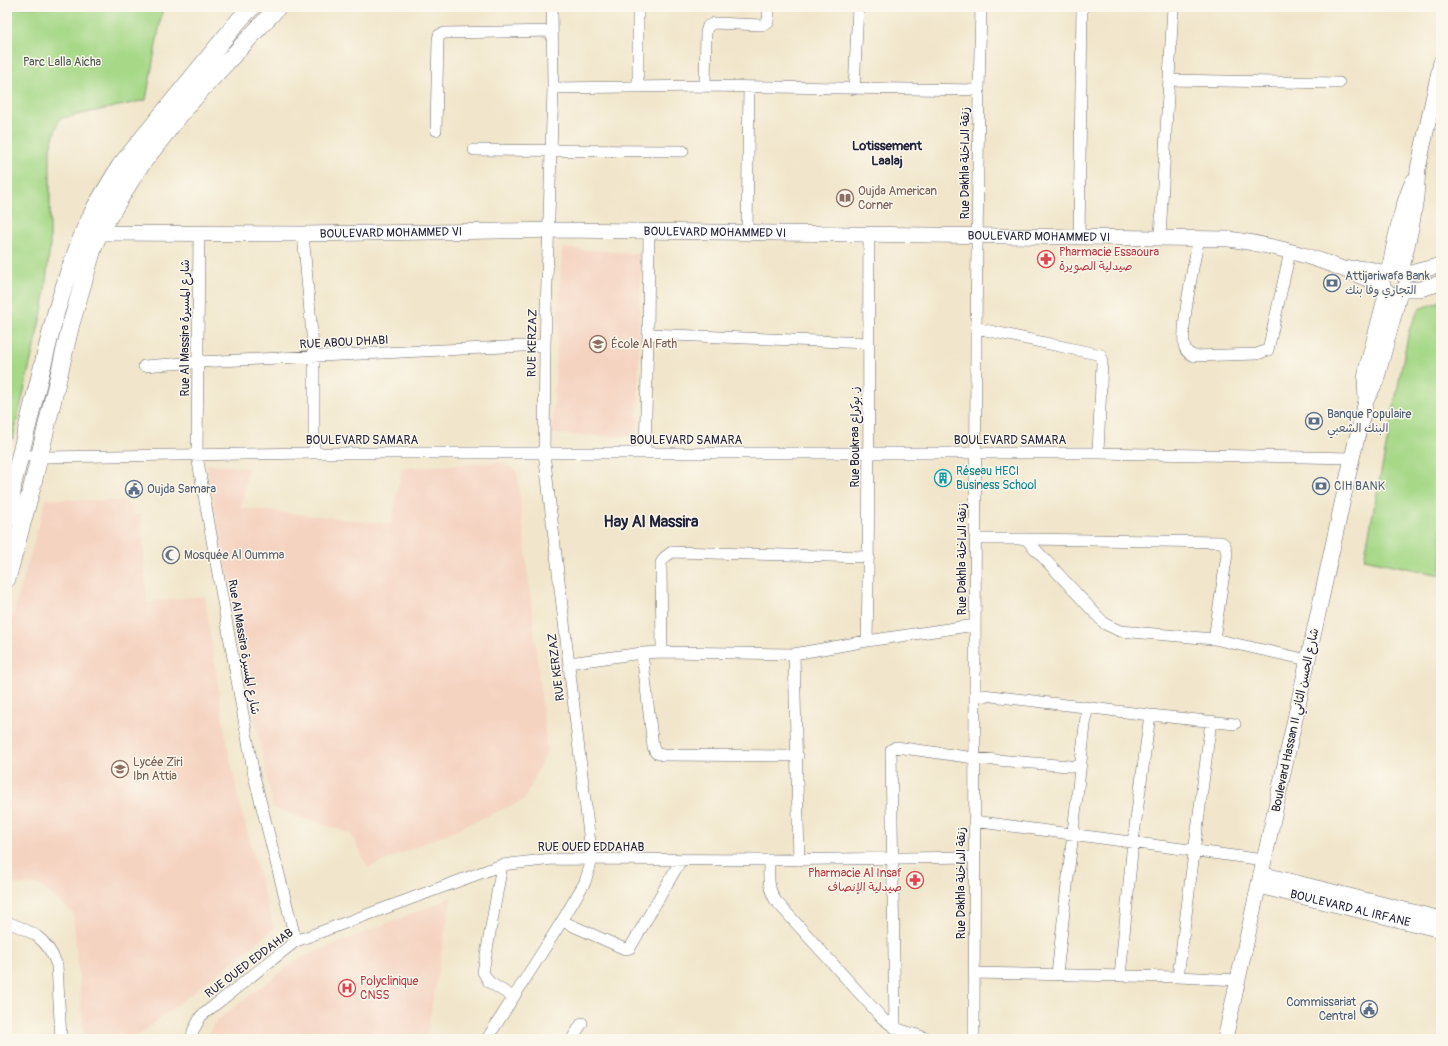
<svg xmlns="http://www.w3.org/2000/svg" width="1448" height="1046" viewBox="0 0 1448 1046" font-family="Pangolin,'Playpen Sans Arabic',sans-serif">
	<rect width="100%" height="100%" fill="#fbf7ec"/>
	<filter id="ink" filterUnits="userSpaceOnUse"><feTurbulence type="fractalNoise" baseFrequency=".025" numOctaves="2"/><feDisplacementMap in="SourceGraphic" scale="8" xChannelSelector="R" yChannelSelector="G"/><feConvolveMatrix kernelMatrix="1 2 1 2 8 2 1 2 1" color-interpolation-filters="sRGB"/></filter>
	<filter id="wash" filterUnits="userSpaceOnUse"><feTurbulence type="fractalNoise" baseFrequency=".012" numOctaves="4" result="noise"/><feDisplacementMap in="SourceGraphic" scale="16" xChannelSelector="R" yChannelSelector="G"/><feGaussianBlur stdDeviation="0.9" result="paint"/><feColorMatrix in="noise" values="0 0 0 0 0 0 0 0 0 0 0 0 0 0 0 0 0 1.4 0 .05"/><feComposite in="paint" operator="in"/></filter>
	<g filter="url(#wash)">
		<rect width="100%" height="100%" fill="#f1e6cb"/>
		<!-- built -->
		<path fill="#f5d3c1" d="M562,248L641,254L637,437L552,434Z
			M502,462L517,471L547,750L524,800L368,868L351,834L273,808L206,464L248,468L241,508L391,524L402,468Z
			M46,499L125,501L132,506V515L141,514L147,602L205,596L225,734L240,805L274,929L134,1039H84L73,913L39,885L7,884V637Z
			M451,898L426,1039H204L218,1019L300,958Z"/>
		<!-- green -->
		<path fill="#a6d887" stroke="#647d61" d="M7,7H163L146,100L59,119L50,148V246L43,307L13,439L7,437Z
			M1441,301V575L1364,559L1409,330L1419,309Z"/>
	</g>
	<g filter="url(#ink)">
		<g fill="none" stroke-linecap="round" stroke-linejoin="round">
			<!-- street casing -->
			<g stroke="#6a676d" stroke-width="12">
				<path id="street" d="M1169,80L1339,83
					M638,86V7
					M705,86L706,32L708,26L714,23L762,25L768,23L769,7
					M553,88L705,86L979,90
					M854,89L858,7
					M436,130L438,40L439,35L445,33L552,31
					M474,150L683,151
					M199,233L197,456L254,776L296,941
					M747,233L749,87
					M303,234L314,357V453
					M1079,237L1082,7
					M1160,237L1173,7
					M1199,238C1195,257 1179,335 1185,348C1186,352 1190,354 1194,356L1257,354L1268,350L1290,252
					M976,328L1101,355L1102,362L1098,453
					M648,334L868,343
					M144,366L198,362L545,345
					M645,453L648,334L649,231
					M21,455L44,457L314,453H1098L1352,458
					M975,539H1026L1105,624L1120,631L1214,639L1308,660
					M1026,539L1221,542L1225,545L1227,554L1214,639
					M867,641C870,505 868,370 869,234
					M662,652L661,563L665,557L672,552L869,557
					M642,653L653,747L656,753L663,755L798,756
					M794,654L799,860
					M569,663L642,653L662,652L794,654L867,641L975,625
					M975,694L1150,715L1235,724
					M974,821L1264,860
					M769,860C769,876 767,888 776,901L882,1018L895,1028L929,1039
					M502,865L483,972L489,982L513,997
					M562,921L625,949L630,948L681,860
					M7,922C33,932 46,937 57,965L61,1039
					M974,973L1178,977L1238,980
					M1057,974L1087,708
					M1120,976L1133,842L1150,715
					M1178,977L1211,721
					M895,1028L891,750L896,747L974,758L1080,767
					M192,1039L193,1031L201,1016L296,941L502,865L552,859L769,860L973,857
					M487,1039L562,921L585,882L592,860L544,453L545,345L553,88L552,7
					M572,1039L582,1023
					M974,1039L976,328L979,90L981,7"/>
			</g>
			<!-- secondary casing -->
			<g stroke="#6a676d" stroke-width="16">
				<g id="secondary">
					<path id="s1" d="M89,232L99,233L303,234L562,230L1229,239C1266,244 1308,255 1343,269C1356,274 1369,280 1383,285"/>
					<path d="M1351,268L1369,269L1386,273"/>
					<path d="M1389,271C1395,241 1400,210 1413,181"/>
					<path d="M1401,272L1412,224L1416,197L1418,169L1441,62"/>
					<path d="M1403,275L1441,265"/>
					<path d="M1403,289H1420L1441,283"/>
					<path d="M1366,400L1365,379L1367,367L1387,291"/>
					<path d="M1261,874L1441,919"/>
					<path id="s2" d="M1259,886L1441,930"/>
					<path d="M1225,1039L1352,458L1366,401L1376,381L1400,292"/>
				</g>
			</g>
			<!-- primary casing -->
			<g stroke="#6a676d" stroke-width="18">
				<path id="primary" d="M7,519L11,504L13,484L56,312L69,271L84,231L96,206L120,166L240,19L252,7
					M7,579L32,487L71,324L93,249L99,233L137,170L179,116L201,90L278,7"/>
			</g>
			<!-- street -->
			<use href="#street" stroke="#fff" stroke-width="11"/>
			<!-- secondary -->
			<use href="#secondary" stroke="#fff" stroke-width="15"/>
			<!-- primary -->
			<use href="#primary" stroke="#fff" stroke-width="17"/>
		</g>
	</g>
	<!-- icons -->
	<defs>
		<g id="library-ring" transform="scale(0.9)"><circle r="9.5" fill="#fbf7ec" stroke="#8d6e63" stroke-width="1.5"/><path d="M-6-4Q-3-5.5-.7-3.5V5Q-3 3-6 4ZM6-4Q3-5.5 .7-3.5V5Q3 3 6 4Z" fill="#8d6e63"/></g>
		<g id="pharmacy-ring" transform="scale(0.9)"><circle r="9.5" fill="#fbf7ec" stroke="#e0444e" stroke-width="1.5"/><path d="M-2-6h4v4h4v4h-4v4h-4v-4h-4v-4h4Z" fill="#e0444e"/></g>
		<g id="bank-ring" transform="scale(0.9)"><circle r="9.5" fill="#fbf7ec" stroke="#5c6f8a" stroke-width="1.5"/><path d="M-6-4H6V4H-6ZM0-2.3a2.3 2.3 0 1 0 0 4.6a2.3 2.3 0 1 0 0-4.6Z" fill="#5c6f8a"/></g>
		<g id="school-ring" transform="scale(0.9)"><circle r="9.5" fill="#fbf7ec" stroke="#8d6e63" stroke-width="1.5"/><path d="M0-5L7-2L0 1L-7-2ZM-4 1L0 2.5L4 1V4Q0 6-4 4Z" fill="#8d6e63"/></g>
		<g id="building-ring" transform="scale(0.9)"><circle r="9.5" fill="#fbf7ec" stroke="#0f9aa8" stroke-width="1.5"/><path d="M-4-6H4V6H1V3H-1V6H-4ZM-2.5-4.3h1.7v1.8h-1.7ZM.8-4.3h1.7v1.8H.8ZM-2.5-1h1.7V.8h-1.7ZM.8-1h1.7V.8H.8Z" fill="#0f9aa8"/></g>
		<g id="civic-ring" transform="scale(0.9)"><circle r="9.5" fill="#fbf7ec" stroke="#5c6f8a" stroke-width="1.5"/><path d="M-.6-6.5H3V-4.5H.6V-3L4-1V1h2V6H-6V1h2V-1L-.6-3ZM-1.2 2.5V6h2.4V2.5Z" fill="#5c6f8a"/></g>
		<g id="mosque-ring" transform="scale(0.9)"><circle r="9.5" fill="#fbf7ec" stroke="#6b7280" stroke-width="1.5"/><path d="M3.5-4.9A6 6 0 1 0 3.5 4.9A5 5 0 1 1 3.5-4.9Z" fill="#6b7280"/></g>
		<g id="hospital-ring" transform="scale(0.9)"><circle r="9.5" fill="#fbf7ec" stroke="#e0444e" stroke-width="1.5"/><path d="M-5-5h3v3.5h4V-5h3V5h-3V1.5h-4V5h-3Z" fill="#e0444e"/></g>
	</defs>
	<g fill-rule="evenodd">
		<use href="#library-ring" x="845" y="198"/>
		<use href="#pharmacy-ring" x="1046" y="259"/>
		<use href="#bank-ring" x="1332" y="283"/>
		<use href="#school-ring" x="598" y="344"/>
		<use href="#bank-ring" x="1314" y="421"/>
		<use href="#building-ring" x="943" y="478"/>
		<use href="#bank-ring" x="1321" y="486"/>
		<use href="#civic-ring" x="134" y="489"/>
		<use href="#mosque-ring" x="171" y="555"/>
		<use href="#school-ring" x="120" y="769"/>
		<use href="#pharmacy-ring" x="915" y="880"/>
		<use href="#hospital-ring" x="347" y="988"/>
		<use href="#civic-ring" x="1369" y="1009"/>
	</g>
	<g text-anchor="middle" stroke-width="3" stroke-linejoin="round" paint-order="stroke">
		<!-- park labels -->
		<g font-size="12" fill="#4a5952" stroke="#fbf7ec">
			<text x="62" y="66">Parc Lalla Aicha</text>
		</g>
		<!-- street labels -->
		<g font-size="12" fill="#22223b" stroke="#fbf7ec">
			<text transform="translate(965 163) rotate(-90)" y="4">Rue Dakhla زنقة الداخلة</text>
			<text dy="4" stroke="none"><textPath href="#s1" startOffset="302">BOULEVARD MOHAMMED VI</textPath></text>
			<text dy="4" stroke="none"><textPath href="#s1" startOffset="626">BOULEVARD MOHAMMED VI</textPath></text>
			<text dy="4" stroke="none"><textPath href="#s1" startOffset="950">BOULEVARD MOHAMMED VI</textPath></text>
			<text transform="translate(185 328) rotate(-90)" y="4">Rue Al Massira شارع المسيرة</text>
			<text transform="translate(344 342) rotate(-3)" y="4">RUE ABOU DHABI</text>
			<text transform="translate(532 343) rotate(-89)" y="4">RUE KERZAZ</text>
			<text transform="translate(855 437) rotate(-90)" y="4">Rue Boukraa ز. بوكراع</text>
			<text x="362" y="444">BOULEVARD SAMARA</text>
			<text x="686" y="444">BOULEVARD SAMARA</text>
			<text x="1010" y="444">BOULEVARD SAMARA</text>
			<text transform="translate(962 559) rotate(-90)" y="4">Rue Dakhla زنقة الداخلة</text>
			<text transform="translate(244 647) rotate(80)" y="4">Rue Al Massira شارع المسيرة</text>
			<text transform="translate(556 667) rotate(-97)" y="4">RUE KERZAZ</text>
			<text transform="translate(1295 720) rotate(-78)" y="4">Boulevard Hassan II شارع الحسن الثاني</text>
			<text x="591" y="851">RUE OUED EDDAHAB</text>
			<text transform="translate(961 883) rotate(-90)" y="4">Rue Dakhla زنقة الداخلة</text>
			<text dy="4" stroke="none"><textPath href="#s2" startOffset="94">BOULEVARD AL IRFANE</textPath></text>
			<text transform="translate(249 963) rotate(-37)" y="4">RUE OUED EDDAHAB</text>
		</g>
		<!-- education labels -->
		<g font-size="12" fill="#785e54" stroke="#fbf7ec" text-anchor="start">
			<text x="858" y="195">Oujda American<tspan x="858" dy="14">Corner</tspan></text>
			<text x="611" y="348">École Al Fath</text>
			<text x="133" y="766">Lycée Ziri<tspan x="133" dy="14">Ibn Attia</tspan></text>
		</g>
		<!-- health labels -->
		<g font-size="12" fill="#be3a42" stroke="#fbf7ec" text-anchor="start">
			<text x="1059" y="256">Pharmacie Essaoura<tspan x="1059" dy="14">صيدلية الصويرة</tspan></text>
			<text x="902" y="877" text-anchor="end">Pharmacie Al Insaf<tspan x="902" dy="14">صيدلية الإنصاف</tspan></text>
			<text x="360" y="985">Polyclinique<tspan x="360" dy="14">CNSS</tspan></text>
		</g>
		<!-- service labels -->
		<g font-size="12" fill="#4e5e75" stroke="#fbf7ec" text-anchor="start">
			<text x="1345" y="280">Attijariwafa Bank<tspan x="1345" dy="14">التجاري وفا بنك</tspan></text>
			<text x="1327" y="418">Banque Populaire<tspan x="1327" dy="14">البنك الشعبي</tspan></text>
			<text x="1334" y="490">CIH BANK</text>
			<text x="147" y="493">Oujda Samara</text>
			<text x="1356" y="1006" text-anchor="end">Commissariat<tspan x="1356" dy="14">Central</tspan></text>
		</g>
		<!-- culture labels -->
		<g font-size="12" fill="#0d838f" stroke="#fbf7ec" text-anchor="start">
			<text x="956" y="475">Réseau HECI<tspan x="956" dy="14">Business School</tspan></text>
		</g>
		<!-- worship labels -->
		<g font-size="12" fill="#5b616d" stroke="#fbf7ec" text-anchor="start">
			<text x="184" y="559">Mosquée Al Oumma</text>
		</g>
		<!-- neighbourhood labels -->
		<g font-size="13" font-weight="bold" fill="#22223b" stroke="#fbf7ec">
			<text x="887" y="150">Lotissement<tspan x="887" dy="15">Laalaj</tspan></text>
		</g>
		<!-- district labels -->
		<g font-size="16" font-weight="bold" fill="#22223b" stroke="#fbf7ec">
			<text x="651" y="527">Hay Al Massira</text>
		</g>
	</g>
	<!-- margin -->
	<rect width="1448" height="1046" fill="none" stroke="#fbf7ec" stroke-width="24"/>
</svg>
